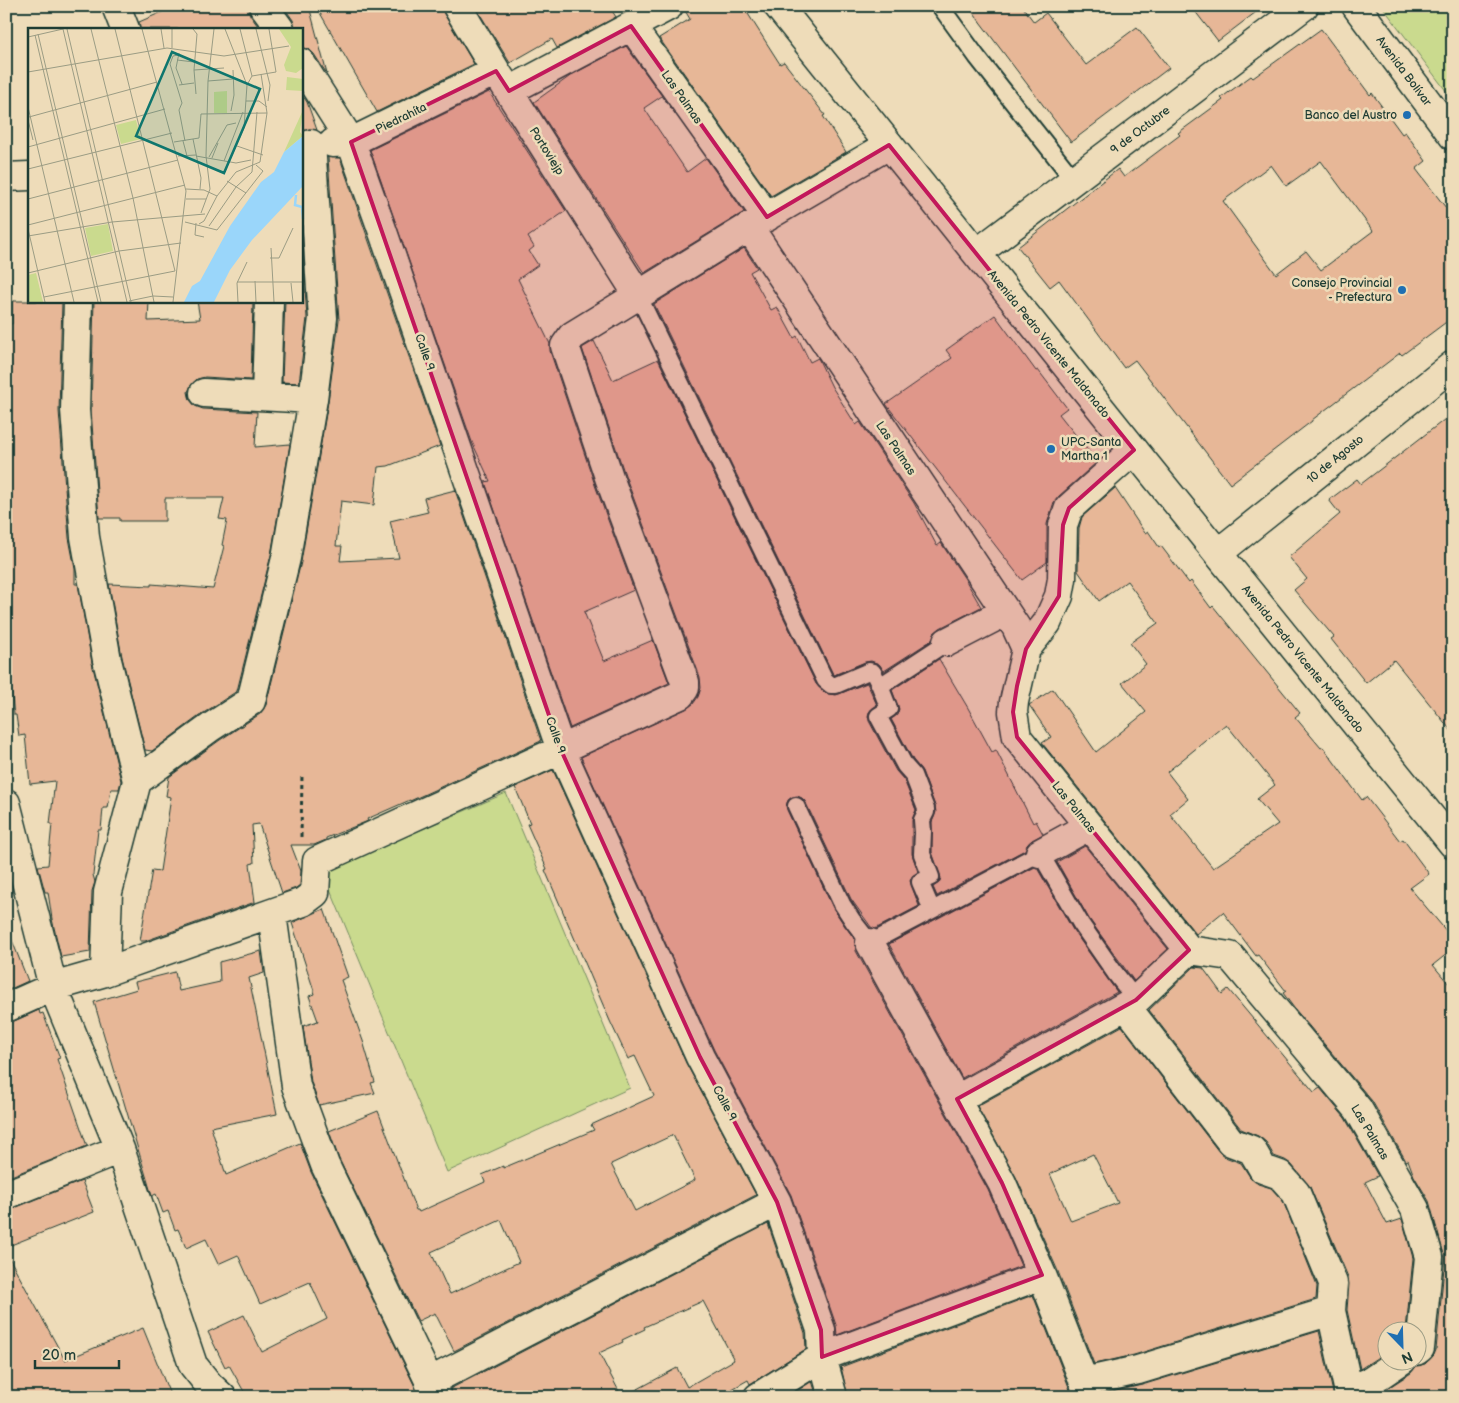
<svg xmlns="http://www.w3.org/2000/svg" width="1459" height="1403" viewBox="0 0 1459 1403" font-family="'Balsamiq Sans',sans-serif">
	<rect width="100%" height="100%" fill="#eedcb9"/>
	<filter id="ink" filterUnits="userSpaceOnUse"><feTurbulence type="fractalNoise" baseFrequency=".02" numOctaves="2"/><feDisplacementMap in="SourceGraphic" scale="10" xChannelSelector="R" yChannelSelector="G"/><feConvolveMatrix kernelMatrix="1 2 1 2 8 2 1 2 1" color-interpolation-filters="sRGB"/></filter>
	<g filter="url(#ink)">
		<!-- green -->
		<path fill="#cada8e" stroke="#748c61" d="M1382,6H1453V100Z
			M506,793L630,1088L447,1172L323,872Z"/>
		<!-- building -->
		<path fill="#e7b797" stroke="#1f3d34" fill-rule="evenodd" d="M176,6H248L250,15L260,29H140L139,22Z
			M283,6H309L327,74L314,54L309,49L304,48L301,44V29H295L293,20Z
			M316,6H441L444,14L474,64L377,112Z
			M475,6H609L616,17L557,48L552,39L510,63Z
			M685,6H743L780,64L784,62L825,115L823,116L846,152L771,196L659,38L690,19L684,9Z
			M968,6H1022L1034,22L1046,13L1086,65L1137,27L1169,68L1071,142Z
			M1191,6H1264L1218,41Z
			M1321,29L1370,95L1372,93L1402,134L1405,132L1426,161L1416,169L1453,217V317L1402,355L1400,353L1312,420V421L1230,484L1135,360L1124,368L1059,280L1050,287L1018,247L1118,169L1124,177L1180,135L1178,133L1223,100L1221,98L1251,76L1253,78ZM1321,161L1373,231L1321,270L1306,251L1276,274L1223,201L1271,165L1286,186Z
			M626,46L662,96L644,108L687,172L706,158L744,212L644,273L534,102L573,74Z
			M489,92L566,211L528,237L534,247L529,251L538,265L518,279L550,344V351L595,485L634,590L584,612L604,661L653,640L669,683L570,728L485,482L490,481L472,442L370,150Z
			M301,95H302L307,102L317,130L309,129L301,132Z
			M328,157L340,158L440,446L388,466L378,467L374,505L341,501L336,546H342L340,561L399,558L390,521L428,512L424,498L455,490L541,741L410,801V800L367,819L368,821L326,838V840L314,845H291L301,871L300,885L296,888L282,893L259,824L252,825L254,863L250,864L255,902L145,941H140L152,870L160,871L171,797L166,796L169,777L220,740L260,714L266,705L301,562L328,402L339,320Z
			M301,230L307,318L299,383L282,382L285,301H301Z
			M744,248L757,268L750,272L771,310L777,307L794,338L797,336L810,362L818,358L832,387L856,425L860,422L914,503L937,546L941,543L965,579L981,607L940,628L934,633L932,640L884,671L879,664L871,661L865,662L834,675L833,674L654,304Z
			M12,301H62L59,411L69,538L75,569V584H78L92,663L121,781L119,789H111L108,808H103L101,830H98L93,875L95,882L92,891L90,952L61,957L52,919L48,892H45L38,866L48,865L52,824H50L55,781L30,784L25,735L19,736L16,715H14L8,662H6V324H12Z
			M94,301H149L148,321L200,319L197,301H253L251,380L205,377L197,379L191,385L188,392L190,400L195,406L203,409L257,412L255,447L290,444L271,555L237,691L202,714L152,751L145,750L122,657L109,584L151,586V584L213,589L224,546L222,545L227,520L219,519L224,498H165V521H120V518H99L91,410Z
			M995,315L1036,371L1038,370L1067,408L1059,414L1097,462L1059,496L1054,502L1047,524V562L1022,580L886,404L952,358L946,350Z
			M594,341L613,380L658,359L816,684L825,693L836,695L867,683L877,705L869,712L868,716L869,721L896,771L904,780L916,810L912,820V854L918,872L912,876L910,881L919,906L875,929L871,927L851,899L805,801L802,798L797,796L792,797L788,800L786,806L787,810L833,908L855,940L856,951L988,1190L1021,1266L837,1335L836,1325L791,1195L714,1050L581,757L686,709L693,704L698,697L701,688L700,677L625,475L582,348Z
			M1453,413V733L1394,660L1366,683L1331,639L1334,637L1294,590L1307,579L1289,557L1340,514L1329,500L1357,479L1361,484Z
			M1115,488L1145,533L1148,531L1159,547L1161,546L1189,583L1191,581L1211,608L1213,606L1300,713L1295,717L1321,748L1323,747L1362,800L1366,797L1400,841L1403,839L1429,874L1410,888L1453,939V949L1433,965L1453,989V1397H1374L1411,1373L1416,1366L1425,1364L1434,1355L1436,1350L1445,1258L1429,1201L1414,1176L1408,1160L1406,1161L1372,1101L1294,1008L1283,993L1286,991L1258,955L1256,956L1223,912L1196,934L1042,743L1051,737L1029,705L1053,689L1096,752L1146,712L1122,683L1146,664L1130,643L1158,623L1127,581L1099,601L1078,571L1079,528L1082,517ZM1226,724L1275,785L1257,799L1278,824L1213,868L1170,814L1188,799L1167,772Z
			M939,659L968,708L992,752L996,750L1033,823L1036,821L1043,834L1032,840L1027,845L1025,850L937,896L933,887L939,883L941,878L932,852V822L936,812L935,806L922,771L913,760L891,719L897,715L899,709L892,690Z
			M553,770L686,1063L756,1195L454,1351L435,1313L418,1321L339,1159L329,1131L378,1111L416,1210H418L419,1212L485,1182L482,1175L503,1166V1168L594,1130L591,1125L654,1096L635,1056L628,1059L610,1021L545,870L547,869L527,824L530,823L515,787ZM673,1135L695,1180L635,1211L611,1164ZM501,1220L519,1262L450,1294L431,1252Z
			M1085,846L1168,949L1134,981L1089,919L1057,862Z
			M1035,867L1037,868L1073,930L1117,992L962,1078L889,944Z
			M324,909L348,977L341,980L363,1041L375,1082L371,1083L375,1093L319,1105L311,1082L303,1026L318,1021L309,996L315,994L292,923Z
			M8,930L28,981L6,991V931Z
			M261,951L264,973L249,978L277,1114L211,1127L226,1175L300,1143L311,1172L420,1397H247L229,1365L225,1367L208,1332L244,1315L262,1352L327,1319L310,1282L260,1304L238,1255L218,1264L206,1239L186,1248L178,1229L175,1230L168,1211L163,1213L156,1194L152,1196L94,1002L137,989L135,982L175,972L179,991L220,982L219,962Z
			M1194,967L1203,968L1222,994L1228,989L1314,1092L1320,1088L1345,1118L1378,1176L1365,1182L1387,1224L1402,1219L1413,1258L1406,1330H1386V1352L1360,1369L1347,1310L1349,1284L1348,1277L1310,1187L1291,1164L1285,1160L1274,1156L1266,1142L1258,1136L1241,1129L1149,1010Z
			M39,1010L40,1014L43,1013L60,1058L57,1059L87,1146L6,1178V1023L12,1022Z
			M1122,1026L1219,1152L1225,1157L1241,1163L1250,1177L1258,1184L1271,1188L1283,1201L1317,1286L1316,1299L1134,1355L1094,1364L1057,1269L1016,1177L977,1106ZM1093,1154L1118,1203L1071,1221L1050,1174Z
			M82,1181L94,1212L6,1247V1210L12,1209Z
			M768,1224L805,1333L806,1349L750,1384L748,1380L718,1397H623L677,1368L687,1387L734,1360L703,1301L644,1327L645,1329L622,1340L623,1342L599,1353L622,1397H452L450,1389Z
			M6,1252L65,1360L143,1328L171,1397H6Z
			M1033,1295L1069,1387L1072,1397H848L841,1367Z
			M1319,1331L1334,1397H1103V1394L1142,1385Z
			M812,1381L817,1397H788Z"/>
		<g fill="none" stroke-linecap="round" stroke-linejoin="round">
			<!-- service casing -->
			<g stroke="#1f3d34" stroke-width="20">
				<path id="service" d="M940,6L977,57L1074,180
					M638,295L825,680L831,685H836L869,671L873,672L880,686
					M796,806L842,904L853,921L870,943L1040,853L1081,924L1115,973L1136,1000
					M932,910L920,882L931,877L922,854L923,832L922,820L926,812V809L913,775L905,766L878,716L889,709L880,686L947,642"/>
			</g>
			<!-- minor casing -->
			<g stroke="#1f3d34" stroke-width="31">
				<path id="minor" d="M116,6L125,29
					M263,6L280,29
					M457,6L496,71L638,295
					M1356,6L1453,136
					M631,26L767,217
					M301,63L351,142L383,232L561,750L700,1057L777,1202L821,1330L822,1357L833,1397
					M509,91L669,6
					M333,143L351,142L496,71
					M6,177L29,176
					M749,227L1016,627L1026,649L1014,702L1013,712L1017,737L1189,950L1230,956L1358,1109L1415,1209L1429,1257L1420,1348L1416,1351
					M977,253L1304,6
					M78,301L75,410L85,537L107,660L137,781L108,892L105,972
					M204,393L313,399
					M266,396L269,301
					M1218,553L1453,365
					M947,642L1005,612
					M1026,649L1047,623L1059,596L1062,579L1063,525L1069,508L1134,450
					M137,781L211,727L251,701L286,558L313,399L323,318L311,144
					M6,803L53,987L120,1149L193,1365L209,1385L222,1397
					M1040,853L1089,826
					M272,914L296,1086L325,1165L437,1397
					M870,943L1002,1183L1042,1275L1084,1382L1088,1397
					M1126,1006L1231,1142L1252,1150L1263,1169L1280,1175L1296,1193L1333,1283L1331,1311L1350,1397
					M6,1008L53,987L105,972L303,902L315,893L317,861L680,695L685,688V682L610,480L565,346L572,336L749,227L889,145
					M957,1099L1136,1000L1189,950
					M6,1195L120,1149
					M429,1382L777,1202
					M1084,1382L1138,1370L1331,1311
					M1348,1391L1371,1381L1402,1360
					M758,1397L822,1357L1042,1275"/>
			</g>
			<!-- secondary casing -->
			<g stroke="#1f3d34" stroke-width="31">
				<path id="secondary" d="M778,6L1134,450L1453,844"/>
			</g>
			<!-- path -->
			<path stroke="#1f3d34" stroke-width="3" stroke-dasharray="4 4" stroke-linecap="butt" d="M301,837L302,774"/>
			<!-- service -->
			<use href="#service" stroke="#eedcb9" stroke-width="16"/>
			<!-- minor -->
			<use href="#minor" stroke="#eedcb9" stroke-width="28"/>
			<!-- secondary -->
			<use href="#secondary" stroke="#eedcb9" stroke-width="28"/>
		</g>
	</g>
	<!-- marked area -->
	<path fill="#c2185b" fill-opacity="0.2" stroke="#c2185b" stroke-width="4" stroke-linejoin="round" d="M631,26L767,217L889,145L1134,450L1069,508L1063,525L1059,596L1026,649L1017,686L1013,712L1017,737L1189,950L1136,1000L957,1099L1002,1183L1042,1275L822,1357L821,1330L777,1202L700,1057L561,750L351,142L496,71L509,91Z"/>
	<!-- markers -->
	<g fill="#1f6fb2" stroke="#eedcb9" stroke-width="2">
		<circle cx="1407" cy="115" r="5"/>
		<circle cx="1402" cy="290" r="5"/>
		<circle cx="1051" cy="449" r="5"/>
	</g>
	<g text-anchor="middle" stroke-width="5" stroke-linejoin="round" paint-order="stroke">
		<!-- street labels -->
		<g font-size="12" fill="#1f3d34" stroke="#eedcb9">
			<text transform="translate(1404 71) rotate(53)" y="4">Avenida Bolívar</text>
			<text transform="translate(682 97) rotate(55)" y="4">Las Palmas</text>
			<text transform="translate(401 118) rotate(-26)" y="4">Piedrahíta</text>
			<text transform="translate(1140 130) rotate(-37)" y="4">9 de Octubre</text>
			<text transform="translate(547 151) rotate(58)" y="4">Portoviejp</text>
			<text transform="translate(1049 344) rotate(51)" y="4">Avenida Pedro Vicente Maldonado</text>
			<text transform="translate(425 352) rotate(71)" y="4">Calle 9</text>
			<text transform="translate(896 448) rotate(56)" y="4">Las Palmas</text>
			<text transform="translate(1335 459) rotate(-39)" y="4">10 de Agosto</text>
			<text transform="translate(1303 659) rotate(51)" y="4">Avenida Pedro Vicente Maldonado</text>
			<text transform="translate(556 735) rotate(70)" y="4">Calle 9</text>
			<text transform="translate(1074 807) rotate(51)" y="4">Las Palmas</text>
			<text transform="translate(725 1103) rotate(62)" y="4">Calle 9</text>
			<text transform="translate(1370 1132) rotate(59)" y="4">Las Palmas</text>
		</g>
		<!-- poi labels -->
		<g font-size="12" fill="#1f3d34" stroke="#eedcb9" text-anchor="end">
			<text x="1397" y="119">Banco del Austro</text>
			<text x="1392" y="287">Consejo Provincial<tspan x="1392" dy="14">- Prefectura</tspan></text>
			<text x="1061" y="446" text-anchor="start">UPC-Santa<tspan x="1061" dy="14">Martha 1</tspan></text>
		</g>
	</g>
	<!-- overview -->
	<g transform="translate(28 28)">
		<rect width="275" height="275" fill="#eedcb9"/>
		<path d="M251,1H275V40L268,45L258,43L256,37L263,19ZM259,49L275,51V63L258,62ZM199,63V85H186V64ZM275,82L272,104L275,108L256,124ZM108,92L113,111L93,116L88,97ZM80,196L85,223L63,228L57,200ZM8,245L15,274H0V247Z" fill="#cada8e"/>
		<path d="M275,108V158L224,212L202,242L186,274H156L164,258L172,253L202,198L233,154L246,144L256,124Z" fill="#9ad6fa"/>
		<path fill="none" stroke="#9ad6fa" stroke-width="2.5" d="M268,167L267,177L274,179L275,191"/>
		<path fill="none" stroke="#9b9c84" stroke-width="1" d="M35,1L99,274M39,1L103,274M63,1L105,170L126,274M114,1L158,163L145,274M133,1L136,20M144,1V20M165,1L169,6L166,42L168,66M197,1L219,57M228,1L242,57L240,73M10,6L73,274M7,7L70,274M0,9L35,1M151,25L148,40L154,56M150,27L145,28L142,36L154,75L151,82L157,113M149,32L166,34M166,42L196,40M0,44L139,20L196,28L261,18M224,48L248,44L241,1M180,53L205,51M151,57L166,55M218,73H231L239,79M0,79L46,274M203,83L206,67L205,42M1,89L129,54M0,92L5,112M165,111L173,150L172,161M155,113L159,128M146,114L171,110L173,86L239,85L233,46M209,118L235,127M0,119L137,81M150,128L168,127M168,128L208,135L223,132M181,129L199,97L208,95M184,130L190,115M196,133L215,84M0,141L144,105M197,143L216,100L219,57L224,48L212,1M199,153L218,165M158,161L176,162L189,168M0,171L150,132M158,171H178M173,185L182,161L178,128L180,53L186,1M157,194L189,202L235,143L228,137M168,195L167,207L176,209M171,196L176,193L189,168L208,144L232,134L239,85M0,197L157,157M181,198L208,159L224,144L229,84M0,201L17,274M0,208L84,194L177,186M243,220L246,274M242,230H251L265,200M0,245L91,223L153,215M227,253L228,274M209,254H275M263,255L265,274M16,269L147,243L87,1M101,273L125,268L145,269M210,274L209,255L219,234"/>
		<path fill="#0f766e" fill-opacity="0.15" stroke="#0f766e" stroke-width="2.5" d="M144,24L232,61L196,145L108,108Z"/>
		<rect width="275" height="275" fill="none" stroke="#1f3d34" stroke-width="2.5"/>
	</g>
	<!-- margin -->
	<rect width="1459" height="1403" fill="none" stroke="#eedcb9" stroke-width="25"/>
	<rect x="12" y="12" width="1434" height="1378" fill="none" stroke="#1f3d34" stroke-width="2" filter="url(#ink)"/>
	<!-- north arrow -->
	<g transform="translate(1402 1346) rotate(157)"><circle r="24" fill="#eedcb9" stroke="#9b9c84"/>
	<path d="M0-4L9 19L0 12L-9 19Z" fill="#1f6fb2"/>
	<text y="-8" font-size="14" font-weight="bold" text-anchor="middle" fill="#1f3d34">N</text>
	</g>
	<!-- scale -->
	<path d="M35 1360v8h84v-8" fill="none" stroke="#1f3d34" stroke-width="2.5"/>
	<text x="42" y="1360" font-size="15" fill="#1f3d34" stroke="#eedcb9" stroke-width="4" paint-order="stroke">20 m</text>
</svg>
